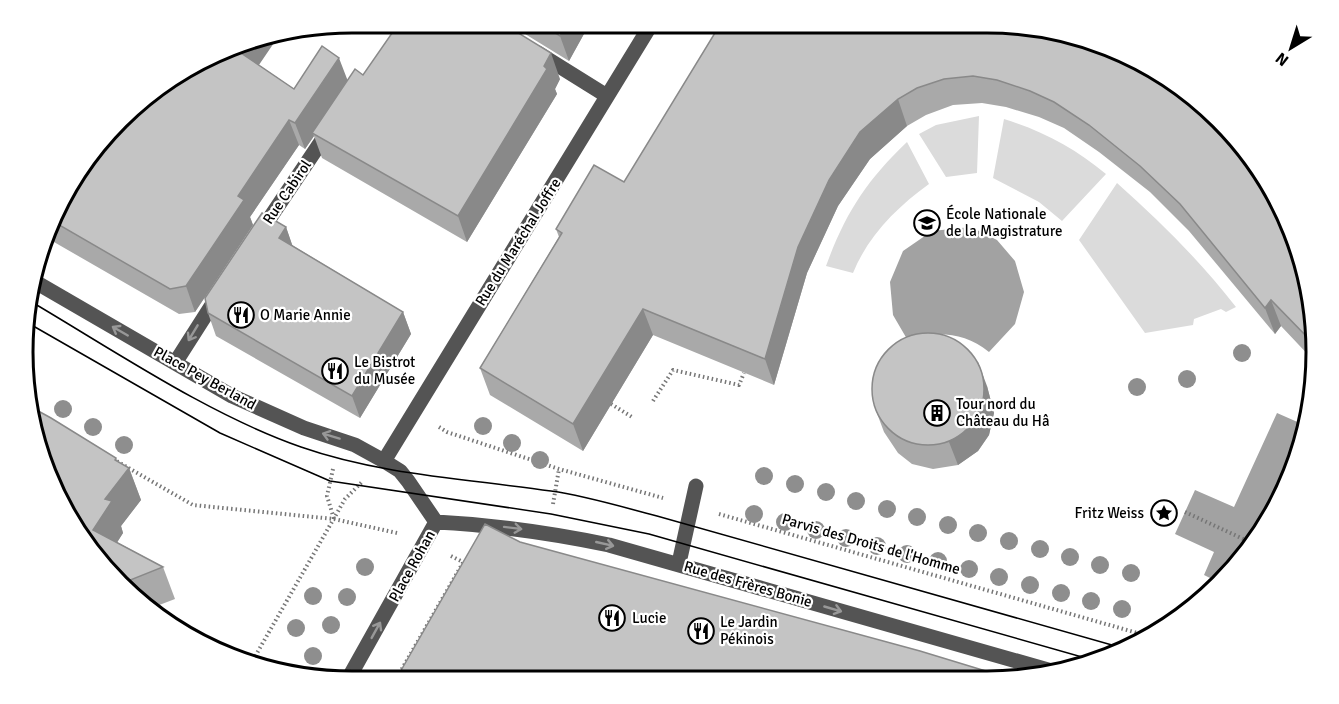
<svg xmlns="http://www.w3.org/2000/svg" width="1339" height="704" viewBox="0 0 1339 704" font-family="Signika,sans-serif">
	<rect width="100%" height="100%" fill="#fff"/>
	<!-- green -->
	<path fill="#dbdbdb" d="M979,116L977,173L946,177L919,134L936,125Z
		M1004,119C1043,131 1075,148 1106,174L1062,221L1039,202L993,178Z
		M907,142L929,184C897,207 868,236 853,273L826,266C845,214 866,181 907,142Z
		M1117,183C1161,222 1200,261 1236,307L1226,312L1221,309L1194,319L1193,325L1145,333L1079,240Z"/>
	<!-- water -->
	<path fill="#a2a2a2" d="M971,227L997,240L1015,261L1024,292L1015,324L989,352C964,332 937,331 907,339L893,315L890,282L903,251L932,231Z
		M1277,413L1302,424L1282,498L1235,569L1220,583L1204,575L1214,552L1175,534L1195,490L1234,507Z"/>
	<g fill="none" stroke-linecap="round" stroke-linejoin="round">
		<!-- path -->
		<path stroke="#767676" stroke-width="4" stroke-dasharray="1.5 3" stroke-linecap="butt" d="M653,401L673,370L739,385L744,373
			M611,404L632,417
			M439,427L447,432L559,469L663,498
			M113,459L193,505L334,519L397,533
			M333,469L327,496L334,519
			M553,504L559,469
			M1185,512L1252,543
			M719,514L1148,636
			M451,556L463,562
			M253,660L345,499L362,482
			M395,681L464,561"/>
		<!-- minor -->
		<path stroke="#545454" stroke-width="15" d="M538,53L607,96
			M259,234L329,130
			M32,280L232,396L304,428L355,445L384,461L400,471L408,481L436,522
			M175,363L219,294
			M384,461L652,23
			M436,522C495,525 551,533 609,545L1055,672
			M679,563L696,486
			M347,681L436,522"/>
		<!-- tram -->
		<path stroke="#000" stroke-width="1.5" d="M30,301C115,351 209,415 301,447C381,475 468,479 551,491C587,496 622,507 657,516L1126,649
			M28,323L220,433L330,481L551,514L649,534L1096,661"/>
	</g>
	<!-- trees -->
	<g fill="#8e8e8e">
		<circle cx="1242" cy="353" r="9"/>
		<circle cx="1187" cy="379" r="9"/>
		<circle cx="1137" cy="387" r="9"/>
		<circle cx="63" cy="409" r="9"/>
		<circle cx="483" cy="426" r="9"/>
		<circle cx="93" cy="427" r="9"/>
		<circle cx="512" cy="443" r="9"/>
		<circle cx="124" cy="445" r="9"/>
		<circle cx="540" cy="460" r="9"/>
		<circle cx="764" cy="476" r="9"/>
		<circle cx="795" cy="484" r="9"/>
		<circle cx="826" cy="492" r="9"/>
		<circle cx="856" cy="501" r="9"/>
		<circle cx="887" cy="509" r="9"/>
		<circle cx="754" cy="514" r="9"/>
		<circle cx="917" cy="517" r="9"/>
		<circle cx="785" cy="522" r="9"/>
		<circle cx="948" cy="525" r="9"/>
		<circle cx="816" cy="530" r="9"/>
		<circle cx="978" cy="533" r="9"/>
		<circle cx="846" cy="538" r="9"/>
		<circle cx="1009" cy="541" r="9"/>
		<circle cx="877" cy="546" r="9"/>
		<circle cx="1040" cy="549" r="9"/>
		<circle cx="907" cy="554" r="9"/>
		<circle cx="1070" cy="557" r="9"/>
		<circle cx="938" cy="561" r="9"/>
		<circle cx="1100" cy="565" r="9"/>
		<circle cx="365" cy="567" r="9"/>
		<circle cx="969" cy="569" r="9"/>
		<circle cx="1131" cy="573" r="9"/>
		<circle cx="999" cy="577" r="9"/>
		<circle cx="1030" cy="585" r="9"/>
		<circle cx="1061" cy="593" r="9"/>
		<circle cx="313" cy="596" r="9"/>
		<circle cx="347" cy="597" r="9"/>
		<circle cx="1091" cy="601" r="9"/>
		<circle cx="1122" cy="609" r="9"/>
		<circle cx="331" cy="625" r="9"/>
		<circle cx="296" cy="628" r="9"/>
		<circle cx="313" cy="656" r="9"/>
	</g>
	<!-- wall -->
	<path fill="#a9a9a9" d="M507,23H590L569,61Z
		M1008,23L1299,246L1314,361L1281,326L1275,334L1189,231L1150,192L1099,152L1064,128L1039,117L1006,107L982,103L953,105L926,115L907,126L870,159L838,206L807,273L774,385L653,335L583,451L490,395L480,368L559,237L556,229L624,182Z
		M259,65L294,89L348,81L363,75L560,79L555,89L557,94L467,242L322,158L314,136L305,149L299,145L250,217L253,225L195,312L179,314L47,238L78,169Z
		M286,227L292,245L403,312L411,334L360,418L216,336L208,313Z
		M987,386L994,413L989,435L978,451L958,465L933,469L912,464L898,453L884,432L875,408Z
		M117,461L129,468L141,500L121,526L123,533L117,542L163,567L175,599L154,607L105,570Z"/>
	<!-- shaded-wall -->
	<path fill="#898989" d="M567,23H590L569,61L560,36Z
		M280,34L250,78L241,53L250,39Z
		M551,53L560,79L555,89L557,94L467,242L458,216Z
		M339,58L349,84L312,133L314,136L305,149L295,123Z
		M898,99L907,126L870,159L838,206L807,273L774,385L765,359L798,247L829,180L860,132Z
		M289,120L299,145L250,217L253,225L195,312L186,286L238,196Z
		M286,227L294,250L279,238Z
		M1271,300L1281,326L1275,334L1265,308Z
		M643,309L653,335L583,451L573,424Z
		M403,312L411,334L360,418L352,396Z
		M978,362L987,386L994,413L989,435L978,451L958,465L949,442Z
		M116,458L123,476L129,468L141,500L121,526L123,533L105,562L93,530L105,499L115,460Z"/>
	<!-- building -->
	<path fill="#c4c4c4" stroke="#898989" stroke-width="1.5" d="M399,23H502L551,53L544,66L547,69L458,216L312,133L355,69L363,75Z
		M539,23H567L560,36Z
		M721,23H1008L1133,57L1235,135L1299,246L1312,342L1271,300L1265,308L1180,204L1140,166L1089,125L1054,102L1030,91L997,80L973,76L944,79L917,88L898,99L860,132L829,180L798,247L765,359L643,309L573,424L480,368L562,233L556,229L594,165L624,182Z
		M250,39L241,53L294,89L322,46L339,58L295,123L289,120L238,196L244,200L186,286L170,289L54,222L78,169L151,91L246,40Z
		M262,213L286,227L279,238L403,312L352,396L208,313L205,298Z
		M872 389a56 56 0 1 1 112 0a56 56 0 1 1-112 0Z
		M31,407L51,418L116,458L115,460L129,468L105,499L112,501L93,530L163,567L123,583L105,570L48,478Z
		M485,524L520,542L920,651L1012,679L395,681Z"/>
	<!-- one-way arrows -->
	<defs><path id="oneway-shaft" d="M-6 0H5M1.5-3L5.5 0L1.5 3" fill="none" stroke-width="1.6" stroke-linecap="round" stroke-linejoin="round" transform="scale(1.5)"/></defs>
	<g stroke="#989898">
		<use href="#oneway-shaft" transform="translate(120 331) rotate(-150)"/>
		<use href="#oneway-shaft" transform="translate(193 333) rotate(121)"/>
		<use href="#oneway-shaft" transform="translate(331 436) rotate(-163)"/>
		<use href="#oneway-shaft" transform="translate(513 528) rotate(7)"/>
		<use href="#oneway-shaft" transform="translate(605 544) rotate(13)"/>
		<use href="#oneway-shaft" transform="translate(833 609) rotate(16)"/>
		<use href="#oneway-shaft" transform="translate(376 630) rotate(-61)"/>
	</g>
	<!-- icons -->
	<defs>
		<g id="university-ring" transform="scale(1.35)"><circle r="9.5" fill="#fff" stroke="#000" stroke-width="1.5"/><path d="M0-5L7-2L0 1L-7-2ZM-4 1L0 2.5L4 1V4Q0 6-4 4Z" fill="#000"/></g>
		<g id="restaurant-ring" transform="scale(1.35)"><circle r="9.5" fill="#fff" stroke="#000" stroke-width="1.5"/><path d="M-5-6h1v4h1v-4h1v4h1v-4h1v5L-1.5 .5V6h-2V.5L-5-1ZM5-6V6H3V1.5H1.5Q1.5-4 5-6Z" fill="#000"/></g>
		<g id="building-ring" transform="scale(1.35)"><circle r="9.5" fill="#fff" stroke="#000" stroke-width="1.5"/><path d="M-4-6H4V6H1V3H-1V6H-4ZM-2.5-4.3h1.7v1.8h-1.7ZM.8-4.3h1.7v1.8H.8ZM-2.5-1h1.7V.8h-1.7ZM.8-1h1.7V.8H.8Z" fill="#000"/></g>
		<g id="sight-ring" transform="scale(1.35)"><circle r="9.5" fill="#fff" stroke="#000" stroke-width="1.5"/><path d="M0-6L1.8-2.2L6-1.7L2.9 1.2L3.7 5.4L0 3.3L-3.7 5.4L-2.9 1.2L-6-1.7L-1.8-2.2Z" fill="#000"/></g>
	</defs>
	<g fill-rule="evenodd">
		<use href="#university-ring" x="927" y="223"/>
		<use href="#restaurant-ring" x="241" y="315"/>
		<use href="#restaurant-ring" x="335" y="371"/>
		<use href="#building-ring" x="937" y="413"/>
		<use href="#sight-ring" x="1164" y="513"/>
		<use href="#restaurant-ring" x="612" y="618"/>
		<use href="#restaurant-ring" x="701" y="631"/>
	</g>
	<g text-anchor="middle" stroke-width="4.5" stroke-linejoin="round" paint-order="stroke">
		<!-- street labels -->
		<g font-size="15" fill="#000" stroke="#fff">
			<text transform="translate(287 192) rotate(-56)" y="5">Rue Cabirol</text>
			<text transform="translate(518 242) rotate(-58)" y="5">Rue du Maréchal Joffre</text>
			<text transform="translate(205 378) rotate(29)" y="5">Place Pey Berland</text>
			<text transform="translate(871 544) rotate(16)" y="5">Parvis des Droits de l'Homme</text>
			<text transform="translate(412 566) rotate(-61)" y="5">Place Rohan</text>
			<text transform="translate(748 584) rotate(16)" y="5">Rue des Frères Bonie</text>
		</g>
		<!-- poi labels -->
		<g font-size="15" fill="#000" stroke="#fff" text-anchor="start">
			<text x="946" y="219">École Nationale<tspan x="946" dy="17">de la Magistrature</tspan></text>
			<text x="260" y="320">O Marie Annie</text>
			<text x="354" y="367">Le Bistrot<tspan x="354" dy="17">du Musée</tspan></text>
			<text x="956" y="409">Tour nord du<tspan x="956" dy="17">Château du Hâ</tspan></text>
			<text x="1144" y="518" text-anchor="end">Fritz Weiss</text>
			<text x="632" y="623">Lucie</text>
			<text x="720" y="627">Le Jardin<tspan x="720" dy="17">Pékinois</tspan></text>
		</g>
	</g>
	<!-- crop -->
	<path d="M0 0H1339V704H0ZM352 33H987A319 319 0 0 1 1306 352V352A319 319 0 0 1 987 671H352A319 319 0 0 1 33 352V352A319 319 0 0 1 352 33Z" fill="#fff" fill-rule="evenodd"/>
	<path fill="none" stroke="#000" stroke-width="3" d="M352 33H987A319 319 0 0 1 1306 352V352A319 319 0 0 1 987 671H352A319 319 0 0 1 33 352V352A319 319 0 0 1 352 33Z"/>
	<!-- north arrow -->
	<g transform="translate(1291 48) rotate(218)" stroke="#ffffff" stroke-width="4.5" paint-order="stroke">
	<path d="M0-4.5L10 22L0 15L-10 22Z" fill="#000000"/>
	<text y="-9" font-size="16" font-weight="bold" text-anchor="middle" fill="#000000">N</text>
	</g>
</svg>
